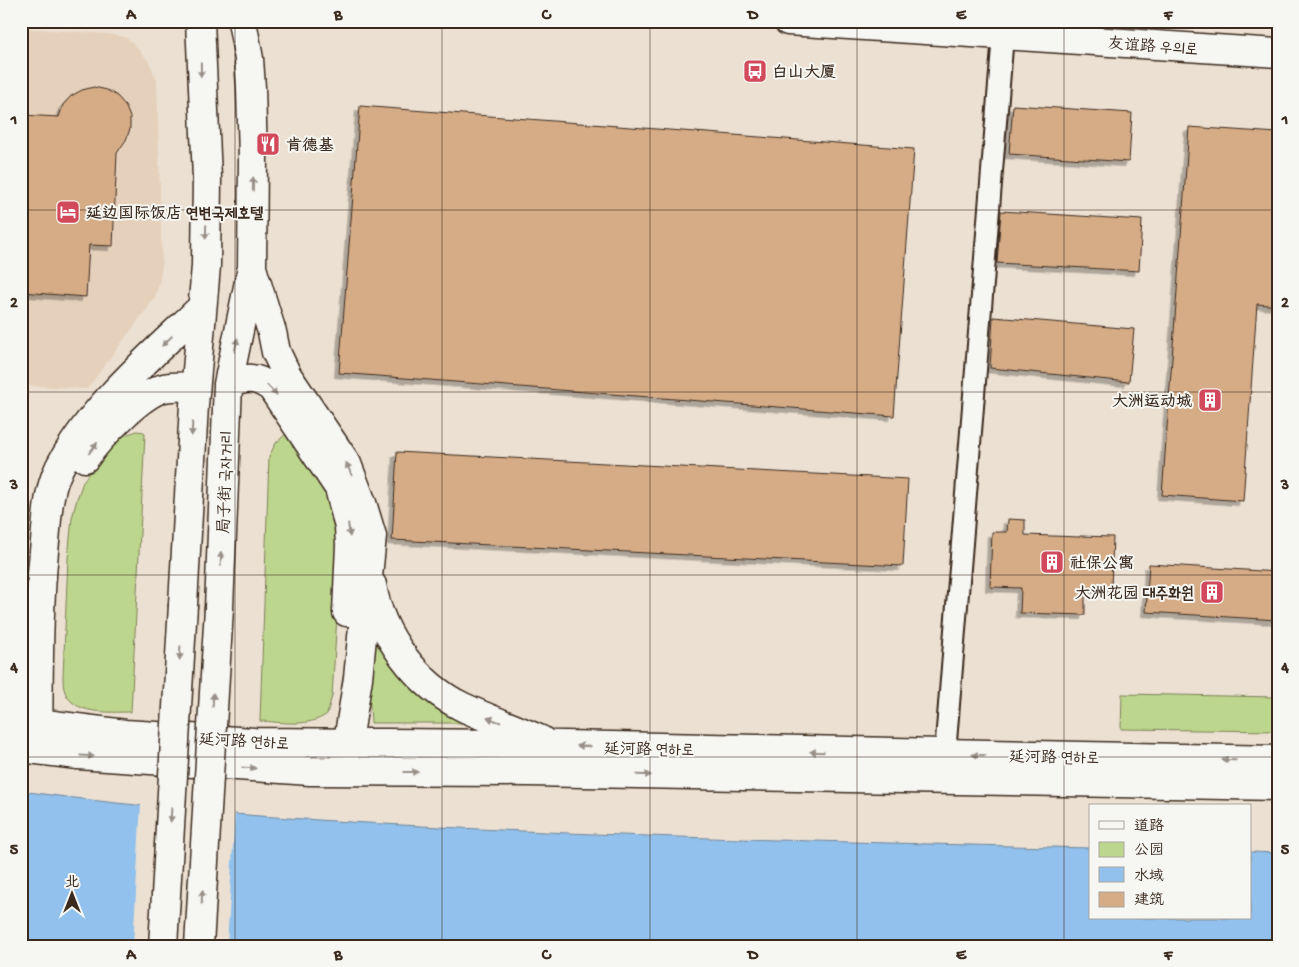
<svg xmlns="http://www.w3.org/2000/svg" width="1299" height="967" viewBox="0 0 1299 967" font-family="'Gochi Hand','LXGW WenKai TC','Poor Story',sans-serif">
	<defs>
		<filter id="shadow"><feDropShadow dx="-4.5" dy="4.5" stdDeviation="0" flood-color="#0004"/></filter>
	</defs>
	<rect width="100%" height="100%" fill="#ece0d2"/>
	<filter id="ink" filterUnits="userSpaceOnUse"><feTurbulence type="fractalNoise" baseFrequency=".02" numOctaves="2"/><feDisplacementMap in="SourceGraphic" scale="10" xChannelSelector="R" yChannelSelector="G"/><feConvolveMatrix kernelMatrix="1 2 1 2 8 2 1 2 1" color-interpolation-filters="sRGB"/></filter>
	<g filter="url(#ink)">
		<!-- built -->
		<path fill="#e5d0bb" d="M21,28L109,34L125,37L132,42L149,62L157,80L162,267L159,283L155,298L87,389L21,385Z"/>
		<!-- green -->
		<path fill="#bdd68d" stroke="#7c8056" d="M137,431L144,432L145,434L131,712C110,712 71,716 64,689C63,685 63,681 63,677L68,558L72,518L77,499L83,482L92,468L113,445L123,436Z
			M286,434L291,436L337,510V616L332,696L327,714C308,728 282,722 260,721L269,456L276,443Z
			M29,603L27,703L21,702V614Z
			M374,618L475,723H371L369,691Z
			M1122,694L1278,697V731L1121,729Z"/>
		<!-- water -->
		<path fill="#91c1ec" stroke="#6f859a" d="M21,791C147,809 275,818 402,825C631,838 861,842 1090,848V918H1250V852L1278,853V946H21Z"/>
		<!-- pier -->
		<path fill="#ece0d2" d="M141,803L235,812L227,946H133Z"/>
		<!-- building -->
		<path fill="#d5ac86" stroke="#3b2a1e" filter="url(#shadow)" d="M94,87L107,90L117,96L125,105L130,117V129L126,140L117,153L113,246L89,245L86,297L21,292V115L59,117L63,105L71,96L82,90Z
			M1013,105L1132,113L1129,162L1009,154Z
			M360,106L914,149L894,416L339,373Z
			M1189,127L1278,133V306L1257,304L1243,501L1162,495Z
			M1001,211L1142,220L1139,271L997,263Z
			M993,317L1134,329L1129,382L990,368Z
			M397,452L908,479L903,566L392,540Z
			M1008,519L1025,520V535L1080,537V536L1113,537L1111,589L1085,588V615L1020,613L1021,588L990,587L992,532H1007Z
			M1149,564L1278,572V620L1146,612Z"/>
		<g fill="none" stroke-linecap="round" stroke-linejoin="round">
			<!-- minor casing -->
			<g stroke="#3b2a1e" stroke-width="24">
				<path id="minor" d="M945,754L1003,35"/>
			</g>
			<!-- secondary casing -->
			<g stroke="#3b2a1e" stroke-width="31">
				<path id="secondary" d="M788,21L1278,53
					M253,271L272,332L276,352L287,375L347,464L362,503L372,536L358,678L345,760
					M228,384C247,377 256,376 272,388L339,488L349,527L350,545L347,612
					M85,458C99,438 140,394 164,388C174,386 186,387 195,386
					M372,585C380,635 417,685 463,707C488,719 515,728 541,740
					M183,605L194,405L206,266L207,178L200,21
					M219,608L228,384L252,267L253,158L251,88L249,59L242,21
					M21,721L125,734L254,742L515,744L1278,760
					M38,741C39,678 38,613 44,551C48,517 46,489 64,459C97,401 155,353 202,307
					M21,748L78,755L310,771L530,772L1278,786"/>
			</g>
			<!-- minor -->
			<use href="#minor" stroke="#f6f6f2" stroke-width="20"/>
			<!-- secondary -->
			<use href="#secondary" stroke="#f6f6f2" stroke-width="28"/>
			<!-- secondary-bridge casing -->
			<g stroke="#3b2a1e" stroke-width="31" stroke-linecap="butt">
				<path id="secondary-bridge" d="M163,946L183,605
					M199,946L219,608"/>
			</g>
			<!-- secondary-bridge -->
			<use href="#secondary-bridge" stroke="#f6f6f2" stroke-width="28"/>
		</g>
		<!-- one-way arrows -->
		<defs><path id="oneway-solid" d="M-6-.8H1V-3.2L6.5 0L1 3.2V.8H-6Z" transform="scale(1.25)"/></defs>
		<g fill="#989088">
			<use href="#oneway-solid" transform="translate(201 70) rotate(89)"/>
			<use href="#oneway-solid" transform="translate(253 184) rotate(-89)"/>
			<use href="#oneway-solid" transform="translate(206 232) rotate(91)"/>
			<use href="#oneway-solid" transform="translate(167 341) rotate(136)"/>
			<use href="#oneway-solid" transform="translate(236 345) rotate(-78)"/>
			<use href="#oneway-solid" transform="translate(272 390) rotate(46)"/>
			<use href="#oneway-solid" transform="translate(192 429) rotate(93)"/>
			<use href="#oneway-solid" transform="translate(93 448) rotate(-53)"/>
			<use href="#oneway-solid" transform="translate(349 469) rotate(-114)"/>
			<use href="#oneway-solid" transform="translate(349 530) rotate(83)"/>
			<use href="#oneway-solid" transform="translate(221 559) rotate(-88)"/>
			<use href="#oneway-solid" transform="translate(180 653) rotate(93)"/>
			<use href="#oneway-solid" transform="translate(213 700) rotate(-87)"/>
			<use href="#oneway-solid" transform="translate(494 720) rotate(-160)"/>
			<use href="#oneway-solid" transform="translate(584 746) rotate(-179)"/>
			<use href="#oneway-solid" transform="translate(817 752) rotate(-179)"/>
			<use href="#oneway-solid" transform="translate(979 755) rotate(-179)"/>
			<use href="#oneway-solid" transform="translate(87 756) rotate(4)"/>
			<use href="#oneway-solid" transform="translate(1229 760) rotate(-179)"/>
			<use href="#oneway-solid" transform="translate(249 768) rotate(4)"/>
			<use href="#oneway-solid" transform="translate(411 772)"/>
			<use href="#oneway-solid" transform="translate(644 775) rotate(1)"/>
			<use href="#oneway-solid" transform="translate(171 815) rotate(93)"/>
			<use href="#oneway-solid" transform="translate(202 897) rotate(-87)"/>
		</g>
	</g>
	<!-- grid -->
	<path fill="none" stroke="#3b2a1e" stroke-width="1" stroke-opacity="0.55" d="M235,21V946M442,21V946M650,21V946M857,21V946M1064,21V946M21,210H1278M21,392H1278M21,575H1278M21,757H1278"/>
	<!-- icons -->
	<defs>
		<g id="bus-square" transform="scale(1.25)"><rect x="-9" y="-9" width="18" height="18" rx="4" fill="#d1495b" stroke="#f6f6f2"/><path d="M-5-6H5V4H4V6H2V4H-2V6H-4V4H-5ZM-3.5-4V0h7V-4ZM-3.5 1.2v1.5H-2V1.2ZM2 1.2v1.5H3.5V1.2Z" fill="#fff"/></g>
		<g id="restaurant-square" transform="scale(1.25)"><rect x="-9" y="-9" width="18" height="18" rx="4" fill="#d1495b" stroke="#f6f6f2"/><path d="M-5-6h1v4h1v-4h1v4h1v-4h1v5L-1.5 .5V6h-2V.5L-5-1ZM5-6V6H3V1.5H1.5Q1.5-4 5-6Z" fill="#fff"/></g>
		<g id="hotel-square" transform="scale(1.25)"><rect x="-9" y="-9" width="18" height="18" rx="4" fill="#d1495b" stroke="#f6f6f2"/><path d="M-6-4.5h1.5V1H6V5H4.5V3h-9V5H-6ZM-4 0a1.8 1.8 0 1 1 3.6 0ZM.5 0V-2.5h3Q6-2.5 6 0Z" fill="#fff"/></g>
		<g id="building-square" transform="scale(1.25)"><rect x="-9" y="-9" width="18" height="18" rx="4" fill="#d1495b" stroke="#f6f6f2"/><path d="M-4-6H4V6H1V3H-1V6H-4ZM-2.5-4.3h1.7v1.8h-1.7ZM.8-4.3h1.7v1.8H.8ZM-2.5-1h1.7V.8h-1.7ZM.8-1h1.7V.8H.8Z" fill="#fff"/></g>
	</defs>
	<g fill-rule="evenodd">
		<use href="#bus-square" x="755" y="71"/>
		<use href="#restaurant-square" x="268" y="144"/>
		<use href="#hotel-square" x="68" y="212"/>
		<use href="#building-square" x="1210" y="400"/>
		<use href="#building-square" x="1052" y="562"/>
		<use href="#building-square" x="1212" y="592"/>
	</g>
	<g text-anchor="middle" stroke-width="4" stroke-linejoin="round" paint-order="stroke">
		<!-- street labels -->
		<g font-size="16" fill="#3b2a1e" stroke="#f6f6f2">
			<text transform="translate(1153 45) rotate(4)" y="6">友谊路 우의로</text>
			<text transform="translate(224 482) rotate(-88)" y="6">局子街 국자거리</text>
			<text transform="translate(244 740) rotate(3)" y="6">延河路 연하로</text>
			<text transform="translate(649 748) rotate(1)" y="6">延河路 연하로</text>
			<text transform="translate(1054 756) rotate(1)" y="6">延河路 연하로</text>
		</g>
		<!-- poi labels -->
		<g font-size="16" font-weight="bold" fill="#3b2a1e" stroke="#f6f6f2" text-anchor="start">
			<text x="772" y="77">白山大厦</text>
			<text x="286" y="150">肯德基</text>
			<text x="86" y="218">延边国际饭店 연변국제호텔</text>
			<text x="1192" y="406" text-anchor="end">大洲运动城</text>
			<text x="1070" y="568">社保公寓</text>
			<text x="1194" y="598" text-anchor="end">大洲花园 대주화원</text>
		</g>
	</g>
	<!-- margin -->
	<rect width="1299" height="967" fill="none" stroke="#f6f6f2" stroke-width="55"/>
	<!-- legend -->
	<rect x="1089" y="804" width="162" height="115" fill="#f6f6f2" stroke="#aba49d"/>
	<rect x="1099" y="821" width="25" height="8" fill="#f6f6f2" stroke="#aba49d"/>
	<text x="1134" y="830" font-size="15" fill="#3b2a1e">道路</text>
	<rect x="1099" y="842" width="25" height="15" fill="#bdd68d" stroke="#aba49d"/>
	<text x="1134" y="854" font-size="15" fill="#3b2a1e">公园</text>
	<rect x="1099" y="867" width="25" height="15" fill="#91c1ec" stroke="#aba49d"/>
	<text x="1134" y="880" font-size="15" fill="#3b2a1e">水域</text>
	<rect x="1099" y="892" width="25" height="15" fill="#d5ac86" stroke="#aba49d"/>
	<text x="1134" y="904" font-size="15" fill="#3b2a1e">建筑</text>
	<!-- north arrow -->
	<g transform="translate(72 894)" stroke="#f6f6f2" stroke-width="4" paint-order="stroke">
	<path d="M0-4L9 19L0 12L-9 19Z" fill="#3b2a1e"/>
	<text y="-8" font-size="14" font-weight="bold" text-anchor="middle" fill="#3b2a1e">北</text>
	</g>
	<rect x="28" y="28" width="1244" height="912" fill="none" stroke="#3b2a1e" stroke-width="2"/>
	<g font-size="16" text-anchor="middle" font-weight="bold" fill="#3b2a1e">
		<text x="131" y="19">A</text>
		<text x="338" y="19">B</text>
		<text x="546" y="19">C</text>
		<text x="753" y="19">D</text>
		<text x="961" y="19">E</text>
		<text x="1168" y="19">F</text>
		<text x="14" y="124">1</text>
		<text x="1285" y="124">1</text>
		<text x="14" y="307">2</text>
		<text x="1285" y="307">2</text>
		<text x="14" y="489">3</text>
		<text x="1285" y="489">3</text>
		<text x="14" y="672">4</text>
		<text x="1285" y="672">4</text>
		<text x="14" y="854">5</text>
		<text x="1285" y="854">5</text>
		<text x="131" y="959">A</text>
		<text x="338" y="959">B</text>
		<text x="546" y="959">C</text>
		<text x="753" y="959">D</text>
		<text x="961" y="959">E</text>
		<text x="1168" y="959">F</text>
	</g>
</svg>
